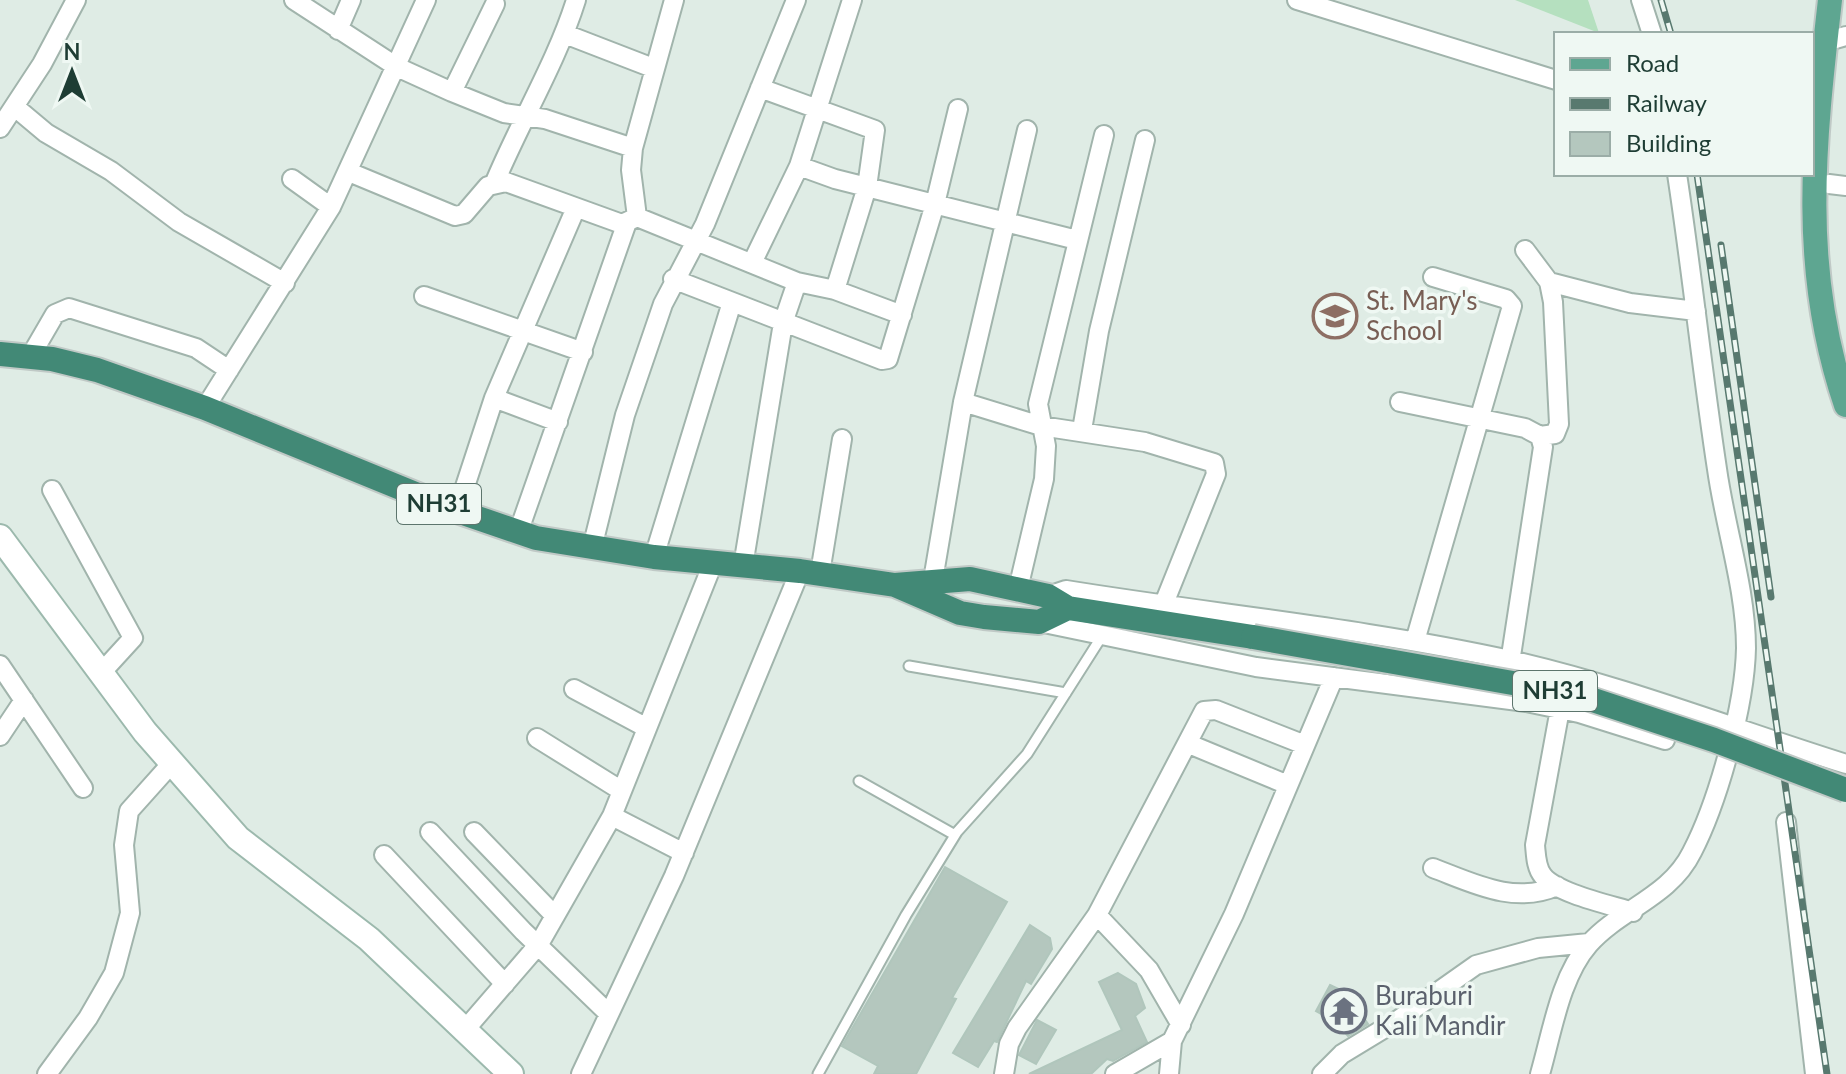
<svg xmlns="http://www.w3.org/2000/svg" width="1846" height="1074" viewBox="0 0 1846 1074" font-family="Lato,sans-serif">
	<rect width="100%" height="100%" fill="#dfece5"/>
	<!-- green -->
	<path fill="#b5e0bf" d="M1515,0H1588L1599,33Z"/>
	<!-- building -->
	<path fill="#b4c7be" stroke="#b0c6bc" stroke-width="2" d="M945,867L1007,902L952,998L956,999L916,1074H874L878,1066L842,1046Z
		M1030,925L1050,938L1052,949L1031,984L1026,981L997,1042L994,1041L978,1067L953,1053Z
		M1118,973L1136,984L1145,1008L1135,1016L1147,1042L1113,1061L1107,1059L1091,1074H1029L1122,1030L1099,982Z
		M1330,985L1347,993L1368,1024L1348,1036L1334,1021L1316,1011Z
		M1037,1020L1056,1030L1036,1064L1019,1055Z"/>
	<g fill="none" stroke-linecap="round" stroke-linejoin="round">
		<!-- service casing -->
		<g stroke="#a1b4ac" stroke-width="13">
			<path id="service" d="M909,666L1066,693
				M859,781L955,835
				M818,1074L906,915L957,832L1027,754L1102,636"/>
		</g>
		<!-- minor casing -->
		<g stroke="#a1b4ac" stroke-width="22">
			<path id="minor" d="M294,0L397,67L452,92L504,113L545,119L633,148
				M1297,0L1556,80
				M1641,0L1652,34
				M338,30L351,0
				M565,34L653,68
				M1825,42L1846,36
				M760,88L875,130L867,187L835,290
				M452,92L495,4
				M15,107L46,133L111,171L179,222L285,283
				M0,128L42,64L76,0
				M799,166L835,179L1077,240
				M349,172L455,216L464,214L488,186L506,182L622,224L637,217L797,282L835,290L902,315
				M292,179L331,207
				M495,182C520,122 557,61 576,0
				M1829,184L1846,186
				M637,217L631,170L633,148L674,0
				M1525,250L1549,282L1553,302L1559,424L1555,434L1540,436
				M752,263L799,166L852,0
				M673,279L882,360L888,359L935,204L958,109
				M1549,282L1630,303L1696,311
				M424,296L583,352
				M30,357L55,314L69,308L196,348L229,370
				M494,398L558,422
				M963,402L1041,426L1145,442L1214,463L1216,474L1163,606
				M1400,402L1525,428L1540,436L1543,447L1509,669
				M205,408L331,207L426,0
				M1082,430L1099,331L1145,140
				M52,490L133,638L101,673
				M457,511L494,398L575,210
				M518,533L626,225
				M592,548L625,415L663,304L705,224L796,0
				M654,557L732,302
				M743,566L783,323L797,282
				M820,573L842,439
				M933,580L963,402L1027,130
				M1018,589L1044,479L1046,446L1038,404L1104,135
				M1048,596L1066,590C1214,614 1364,628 1510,660C1625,686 1734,729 1846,764
				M1039,622L1256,667L1526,702L1579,713L1665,740
				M1415,641L1512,306L1506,299L1433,277
				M0,665L83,788
				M574,689L647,728
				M1560,709L1535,845C1536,855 1536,868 1543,876C1556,893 1611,905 1633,912
				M0,736L24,700
				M537,738L622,791
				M1189,744L1288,785
				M612,816L684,853
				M1786,822L1815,1074
				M430,832L523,931L609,1014
				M474,832L555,916
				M384,855L505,984
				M1433,868C1473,883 1514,905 1557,886
				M1097,915L1149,970L1181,1025
				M463,1032L539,944L612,816L713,563
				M47,1074L88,1018L114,973L130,913L124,845L129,811L172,763
				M581,1074L674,876L800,571
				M1004,1074L1009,1044L1017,1028L1097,915L1204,711L1216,710L1305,745
				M1115,1074L1172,1041
				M1169,1074L1172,1041L1234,914L1334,677
				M1322,1074L1342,1054L1398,1020L1476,965L1538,948L1589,943
				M1540,1074C1552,1033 1560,977 1589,944C1620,909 1670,897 1692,852C1718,802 1745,705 1746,648C1746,589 1725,527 1717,469C1702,371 1692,272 1677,174"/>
		</g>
		<!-- secondary casing -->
		<g stroke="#9cb9ad" stroke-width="28">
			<path id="secondary" d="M0,537L145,732L238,838L369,939L511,1074"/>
		</g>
		<!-- primary casing -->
		<g stroke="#c0c9c6" stroke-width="28">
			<path id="primary" d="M1830,0C1814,141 1799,268 1846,405"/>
		</g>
		<!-- trunk casing -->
		<g stroke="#c0c9c6" stroke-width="28">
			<path id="trunk" d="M0,354L52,359L97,370L205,408L457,511L536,538L654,557L800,571L895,585L970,579L1048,596L1068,608L1253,637
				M895,585L960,613L984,617L1039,622L1068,608"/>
		</g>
		<!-- service -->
		<use href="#service" stroke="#fff" stroke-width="9"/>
		<!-- minor -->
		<use href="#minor" stroke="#fff" stroke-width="18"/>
		<!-- secondary -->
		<use href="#secondary" stroke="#fff" stroke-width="24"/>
		<!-- primary -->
		<use href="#primary" stroke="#5ea691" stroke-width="24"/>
		<!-- trunk -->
		<use href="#trunk" stroke="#428976" stroke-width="24"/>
		<!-- rail casing -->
		<g stroke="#58796f" stroke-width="7">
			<path id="rail" d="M1661,0L1671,34
				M1697,174L1827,1074
				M1721,245L1771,597"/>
		</g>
		<!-- rail -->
		<use href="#rail" stroke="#eff8f3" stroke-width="4" stroke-dasharray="12" stroke-linecap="butt"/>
		<!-- trunk-bridge casing -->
		<g stroke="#c0c9c6" stroke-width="28" stroke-linecap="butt">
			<path id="trunk-bridge" d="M1253,637L1575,694L1714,740L1846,790"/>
		</g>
		<!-- trunk-bridge -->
		<use href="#trunk-bridge" stroke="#428976" stroke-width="24"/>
	</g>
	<!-- icons -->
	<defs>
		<g id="school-ring" transform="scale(2.3)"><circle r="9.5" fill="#eff8f3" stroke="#8d6e63" stroke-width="1.5"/><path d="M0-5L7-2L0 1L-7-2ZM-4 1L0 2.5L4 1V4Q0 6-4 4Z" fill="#8d6e63"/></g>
		<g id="temple-ring" transform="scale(2.3)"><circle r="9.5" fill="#eff8f3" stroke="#6b7280" stroke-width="1.5"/><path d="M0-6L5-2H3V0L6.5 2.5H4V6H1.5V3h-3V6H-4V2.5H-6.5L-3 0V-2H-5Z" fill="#6b7280"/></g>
	</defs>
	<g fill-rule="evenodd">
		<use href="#school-ring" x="1335" y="316"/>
		<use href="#temple-ring" x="1344" y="1011"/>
	</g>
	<g text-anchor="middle" stroke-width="7" stroke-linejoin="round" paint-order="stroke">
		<!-- shield labels -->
		<g fill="#eff8f3" stroke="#5d756d" stroke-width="2">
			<rect x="397" y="484" width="84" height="40" rx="6"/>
			<rect x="1513" y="671" width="84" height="40" rx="6"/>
		</g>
		<g font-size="24" font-weight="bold" fill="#1e3d34">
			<text x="439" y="512">NH31</text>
			<text x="1555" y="699">NH31</text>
		</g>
		<!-- education labels -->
		<g font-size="26" fill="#785e54" stroke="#eff8f3" text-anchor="start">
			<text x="1366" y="310">St. Mary's<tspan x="1366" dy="30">School</tspan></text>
		</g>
		<!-- worship labels -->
		<g font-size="26" fill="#5b616d" stroke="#eff8f3" text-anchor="start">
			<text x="1375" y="1005">Buraburi<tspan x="1375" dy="30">Kali Mandir</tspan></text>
		</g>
	</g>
	<!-- legend -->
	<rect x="1554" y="32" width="260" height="144" fill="#eff8f3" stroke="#9bada7" stroke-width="2"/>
	<rect x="1570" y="58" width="40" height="12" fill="#5ea691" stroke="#9bada7" stroke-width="2"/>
	<text x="1626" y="72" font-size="24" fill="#1e3d34">Road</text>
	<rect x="1570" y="98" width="40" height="12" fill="#58796f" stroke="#9bada7" stroke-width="2"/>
	<text x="1626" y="112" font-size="24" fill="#1e3d34">Railway</text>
	<rect x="1570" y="132" width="40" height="24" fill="#b4c7be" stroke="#9bada7" stroke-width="2"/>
	<text x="1626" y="152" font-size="24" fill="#1e3d34">Building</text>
	<!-- north arrow -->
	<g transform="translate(72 72)" stroke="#eff8f3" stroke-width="6" paint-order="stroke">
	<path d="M0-6L14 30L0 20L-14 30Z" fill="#1e3d34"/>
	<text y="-12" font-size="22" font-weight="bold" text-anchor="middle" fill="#1e3d34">N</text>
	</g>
</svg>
